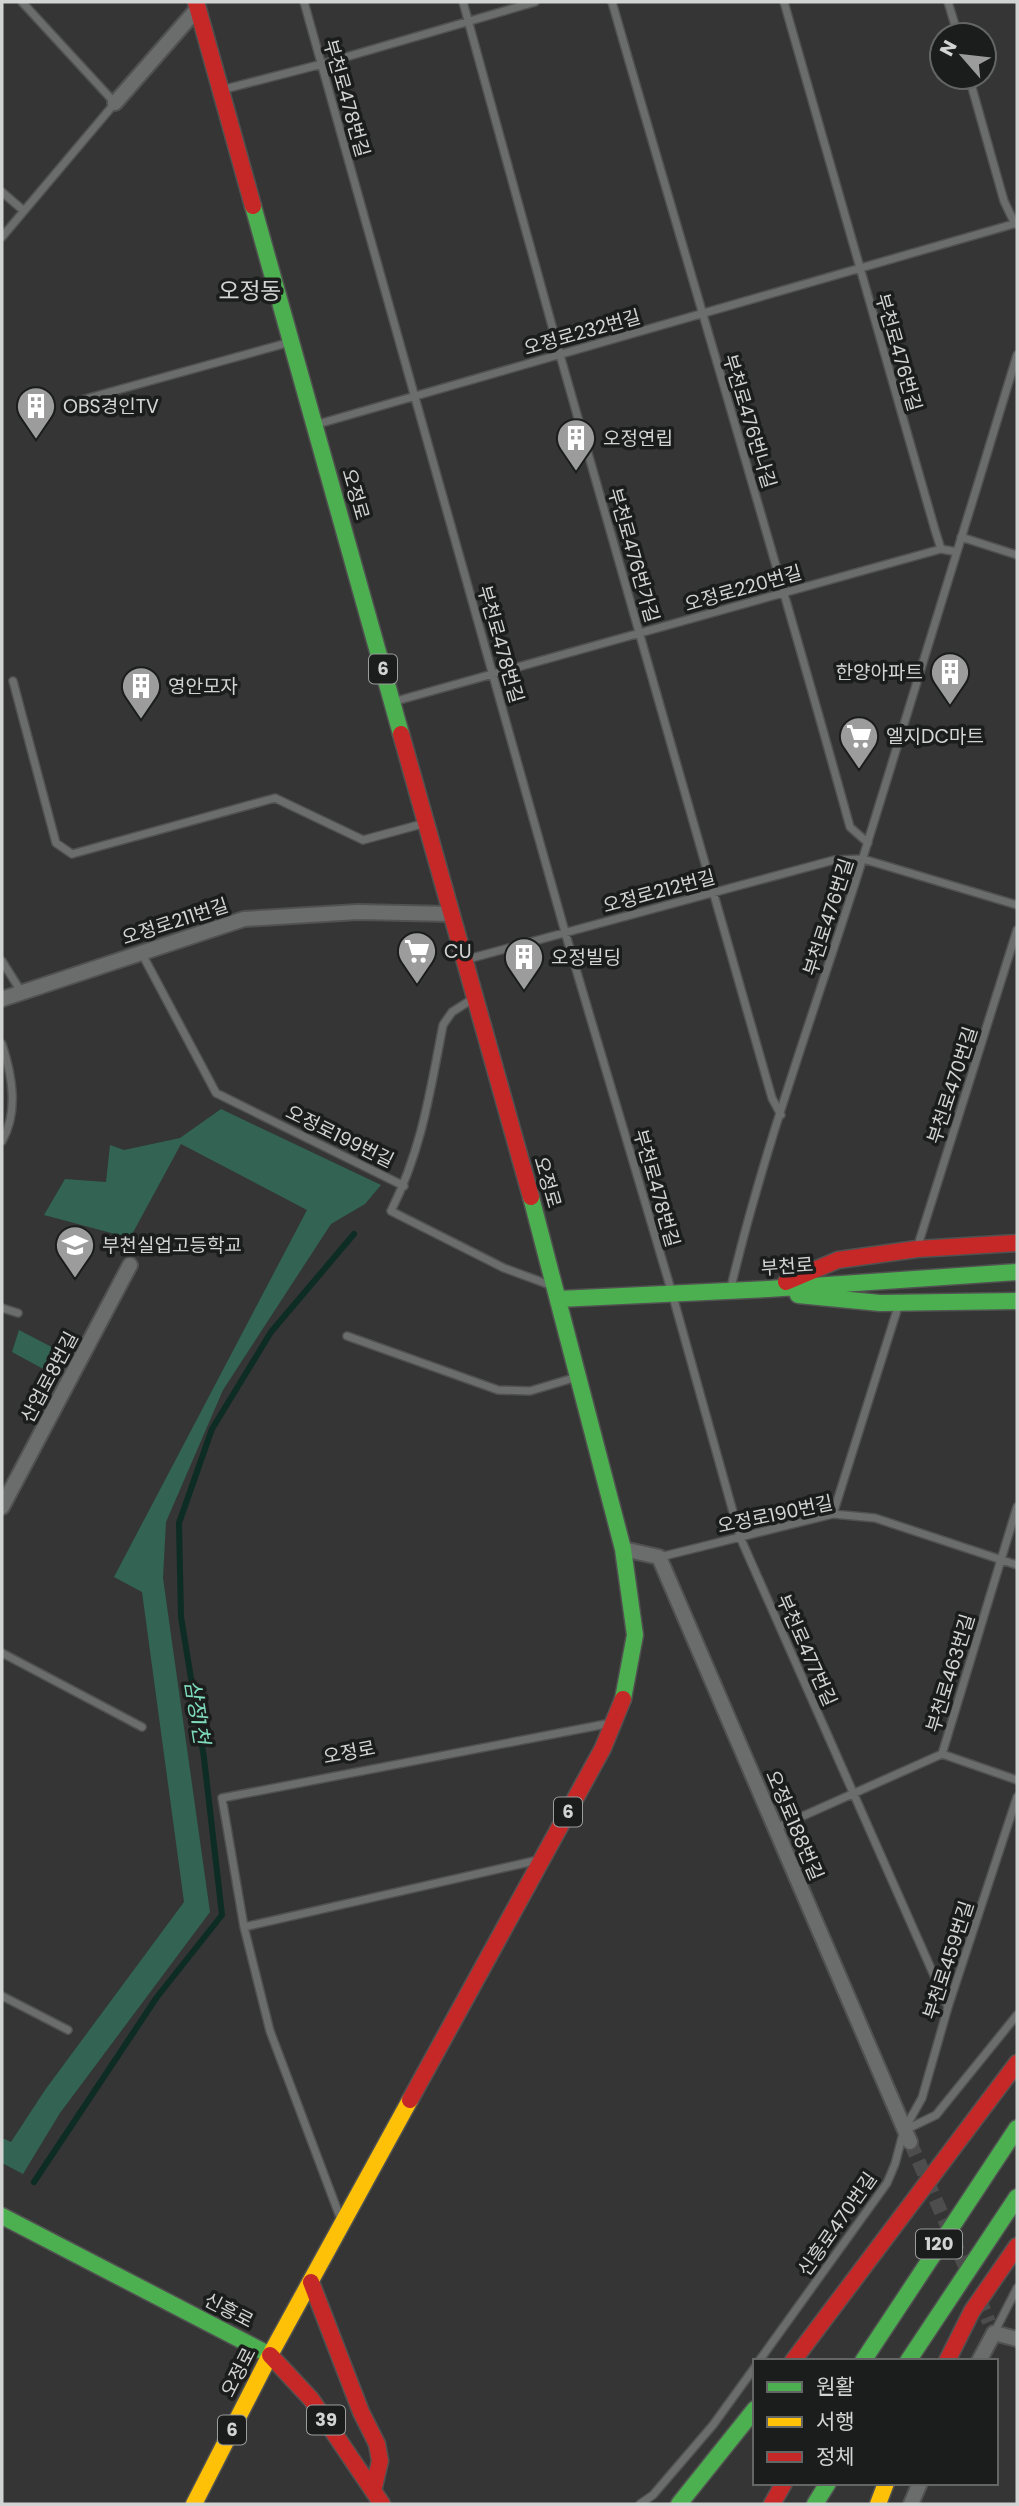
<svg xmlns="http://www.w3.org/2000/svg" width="1019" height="2506" viewBox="0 0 1019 2506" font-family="Poppins,'Noto Sans KR',sans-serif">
	<rect width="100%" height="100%" fill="#343534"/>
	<!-- green -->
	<path fill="#326353" d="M221,1109L381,1185L365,1204L331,1224L223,1390L166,1522L163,1578L210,1912L60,2113L23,2174L2,2163V2138L11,2142L45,2090L184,1902L142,1592L114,1577L307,1210L181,1144L130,1238L44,1215L65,1179L106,1182L110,1145L124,1150L180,1138Z
		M19,1330L69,1356L58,1377L12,1352Z"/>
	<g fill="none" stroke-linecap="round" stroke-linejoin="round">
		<!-- stream -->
		<path stroke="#0d2c23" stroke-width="6" d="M34,2182L157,1997L222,1915L204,1758L181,1617L179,1523L212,1429L271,1332L354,1234"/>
		<!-- street-tunnel -->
		<path stroke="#4c4d4c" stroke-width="14" stroke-dasharray="14 7" stroke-linecap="butt" d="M910,2142L968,2273
			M979,2298L989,2322"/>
		<!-- lane casing -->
		<g stroke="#505150" stroke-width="10">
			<path id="lane" d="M304,2L565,932L672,1293L740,1537L948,2007
				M463,2L560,355L772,1098L781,1115
				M612,2C691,277 774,551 850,827L868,843
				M784,2L935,530L941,549L957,552
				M948,2L958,35
				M969,77L1004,201L1015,224
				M225,89L322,64L535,2
				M2,192L24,211
				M2,237L115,103L22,2
				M74,402L287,343
				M318,424L1017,223
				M961,537L1017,555
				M13,681L56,843L72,854L275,798L363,840L422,824
				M396,701L941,549
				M141,952L216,1093L404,1186
				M468,959L834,860L863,859L1017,905
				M2,961L22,993
				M471,1000L452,1012L443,1025C430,1092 422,1149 391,1211L504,1268L550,1285
				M2,1044C12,1075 19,1111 2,1141
				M918,1245L1017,930
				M731,1287C764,1148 814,1012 857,877C912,703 964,529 1017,355
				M2,1308L18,1313
				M347,1336L498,1390L530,1391L577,1377
				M833,1514L898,1307
				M660,1557L833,1514L875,1518L1017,1565
				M2,1653L142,1727
				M942,1754L1017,1780
				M776,1828L942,1754L1017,1507
				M244,1927L534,1861
				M2,1996L68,2030
				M905,2130L936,2115L1017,2015
				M340,2217L270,2031L244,1927L222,1798L606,1724
				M994,2333L1017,2288
				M759,2361L887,2183L895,2164L904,2130L922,2098L948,2007L1017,1797
				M640,2504L653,2495L713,2425L755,2367"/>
		</g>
		<!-- street casing -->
		<g stroke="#505150" stroke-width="18">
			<path id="street" d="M115,103L198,8
				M2,999L244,919L358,912L451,914
				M2,1507L130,1265
				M623,1549L659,1557L910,2142
				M994,2333L1017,2339
				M979,2361L994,2333
				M911,2504L920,2483"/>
		</g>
		<!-- fast casing -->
		<g stroke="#505150" stroke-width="19">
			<path id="fast" d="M253,206L401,734
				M531,1197L623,1549L635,1635L623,1699
				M798,1295L880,1303L1017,1301
				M559,1299L768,1289L1017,1272
				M2,2216L270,2355
				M863,2361L1017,2128
				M908,2361L1017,2197
				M679,2504L755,2409
				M815,2504L828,2483"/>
		</g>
		<!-- slow casing -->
		<g stroke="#505150" stroke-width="19">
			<path id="slow" d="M194,2504L270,2355L410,2100
				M878,2504L886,2483"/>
		</g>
		<!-- jam casing -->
		<g stroke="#505150" stroke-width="19">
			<path id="jam" d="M196,2L253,206
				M401,734L531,1197
				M786,1282L838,1260L917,1249L1017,1243
				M410,2100L603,1748L623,1699
				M311,2282L361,2412L377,2444L380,2461L373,2491
				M270,2355L311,2399L382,2504
				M793,2361L1017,2063
				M947,2361L972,2311L1017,2246
				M772,2504L784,2483"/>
		</g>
		<!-- lane -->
		<use href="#lane" stroke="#6b6c6c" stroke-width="7"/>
		<!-- street -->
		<use href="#street" stroke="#6b6c6c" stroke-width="14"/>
		<!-- fast -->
		<use href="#fast" stroke="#4caf50" stroke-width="16"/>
		<!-- slow -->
		<use href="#slow" stroke="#ffc107" stroke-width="16"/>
		<!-- jam -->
		<use href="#jam" stroke="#c62828" stroke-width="16"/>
	</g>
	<!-- icons -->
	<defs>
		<g id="building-pin" transform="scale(2.0125)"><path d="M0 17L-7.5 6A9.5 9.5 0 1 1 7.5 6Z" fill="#9b9c9b" stroke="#1b1d1c"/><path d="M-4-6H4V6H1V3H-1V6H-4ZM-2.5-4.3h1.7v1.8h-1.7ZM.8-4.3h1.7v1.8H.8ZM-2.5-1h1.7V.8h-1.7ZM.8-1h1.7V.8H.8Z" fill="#fff"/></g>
		<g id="supermarket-pin" transform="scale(2.0125)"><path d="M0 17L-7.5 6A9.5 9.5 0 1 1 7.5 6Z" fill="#9b9c9b" stroke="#1b1d1c"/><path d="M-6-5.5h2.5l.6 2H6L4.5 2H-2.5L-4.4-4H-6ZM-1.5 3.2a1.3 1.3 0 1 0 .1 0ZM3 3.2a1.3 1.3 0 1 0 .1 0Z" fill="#fff"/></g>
		<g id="school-pin" transform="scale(2.0125)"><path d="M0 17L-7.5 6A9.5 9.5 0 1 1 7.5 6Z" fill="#9b9c9b" stroke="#1b1d1c"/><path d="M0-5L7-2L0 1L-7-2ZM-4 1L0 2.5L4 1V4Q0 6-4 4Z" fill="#fff"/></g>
	</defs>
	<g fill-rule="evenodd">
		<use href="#building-pin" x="36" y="406"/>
		<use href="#building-pin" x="576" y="438"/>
		<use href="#building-pin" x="950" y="672"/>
		<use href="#building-pin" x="141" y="686"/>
		<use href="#supermarket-pin" x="859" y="736"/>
		<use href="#supermarket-pin" x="417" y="951"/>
		<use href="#building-pin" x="524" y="957"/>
		<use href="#school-pin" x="75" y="1245"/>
	</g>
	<g text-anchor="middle" stroke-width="7" stroke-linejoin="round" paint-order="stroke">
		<!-- shield labels -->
		<g fill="#1b1d1c" stroke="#9b9d9c" stroke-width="2">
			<rect x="369" y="654.5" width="28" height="29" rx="5"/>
			<rect x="554" y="1797.5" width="28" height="29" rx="5"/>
			<rect x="916" y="2229.5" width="46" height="29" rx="5"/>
			<rect x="307" y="2405.5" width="38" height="29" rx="5"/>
			<rect x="218" y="2415.5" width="28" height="29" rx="5"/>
		</g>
		<g font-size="18" font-weight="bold" fill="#d2d4d3">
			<text x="383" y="675">6</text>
			<text x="568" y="1818">6</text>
			<text x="939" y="2250">120</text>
			<text x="326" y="2426">39</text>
			<text x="232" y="2436">6</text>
		</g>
		<!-- street labels -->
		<g font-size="19" fill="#d2d4d3" stroke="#1b1d1c">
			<text transform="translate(347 98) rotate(74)" y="7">부천로478번길</text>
			<text transform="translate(582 332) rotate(-16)" y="7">오정로232번길</text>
			<text transform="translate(899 352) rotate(74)" y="7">부천로476번길</text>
			<text transform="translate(750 421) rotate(73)" y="7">부천로476번나길</text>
			<text transform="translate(356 494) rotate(74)" y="7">오정로</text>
			<text transform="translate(634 555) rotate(74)" y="7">부천로476번가길</text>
			<text transform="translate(743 588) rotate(-16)" y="7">오정로220번길</text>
			<text transform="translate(501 644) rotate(74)" y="7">부천로478번길</text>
			<text transform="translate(659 891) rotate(-15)" y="7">오정로212번길</text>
			<text transform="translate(828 917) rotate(-72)" y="7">부천로476번길</text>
			<text transform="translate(175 921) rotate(-18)" y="7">오정로211번길</text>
			<text transform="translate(952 1085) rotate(-72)" y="7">부천로470번길</text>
			<text transform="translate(340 1136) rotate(26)" y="7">오정로199번길</text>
			<text transform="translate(548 1182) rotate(74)" y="7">오정로</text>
			<text transform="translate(657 1188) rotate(74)" y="7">부천로478번길</text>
			<text transform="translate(787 1266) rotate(-4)" y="7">부천로</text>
			<text transform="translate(49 1377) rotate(-62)" y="7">산업로8번길</text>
			<text transform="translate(775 1514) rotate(-12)" y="7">오정로190번길</text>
			<text transform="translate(807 1650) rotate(66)" y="7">부천로477번길</text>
			<text transform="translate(950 1673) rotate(-73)" y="7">부천로463번길</text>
			<text transform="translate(349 1752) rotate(-11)" y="7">오정로</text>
			<text transform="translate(795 1825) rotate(67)" y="7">오정로188번길</text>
			<text transform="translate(948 1960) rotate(-72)" y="7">부천로459번길</text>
			<text transform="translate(837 2224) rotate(-55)" y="7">신흥로470번길</text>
			<text transform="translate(229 2310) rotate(27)" y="7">신흥로</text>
			<text transform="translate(238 2372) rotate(-63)" y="7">오정로</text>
		</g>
		<!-- poi labels -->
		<g font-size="19" fill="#d2d4d3" stroke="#1b1d1c" text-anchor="start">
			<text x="63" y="413">OBS경인TV</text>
			<text x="603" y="445">오정연립</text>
			<text x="923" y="679" text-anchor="end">한양아파트</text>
			<text x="168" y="693">영안모자</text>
			<text x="886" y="743">엘지DC마트</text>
			<text x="444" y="958">CU</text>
			<text x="551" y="964">오정빌딩</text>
			<text x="102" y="1252">부천실업고등학교</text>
		</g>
		<!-- water labels -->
		<g font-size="21" font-style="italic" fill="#7edcbd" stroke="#1b1d1c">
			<text transform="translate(197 1712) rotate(81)" y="7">삼정1천</text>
		</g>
		<!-- quarter labels -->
		<g font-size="23" fill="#d2d4d3" stroke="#1b1d1c">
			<text x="250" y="299">오정동</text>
		</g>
	</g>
	<!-- border -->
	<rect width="1019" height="2506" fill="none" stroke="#d2d4d3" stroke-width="7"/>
	<!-- legend -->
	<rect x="753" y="2359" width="245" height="126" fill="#1b1d1c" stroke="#646665" stroke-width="2"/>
	<rect x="767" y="2382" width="35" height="10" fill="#4caf50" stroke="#646665" stroke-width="2"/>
	<text x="816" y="2394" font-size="21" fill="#d2d4d3">원활</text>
	<rect x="767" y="2417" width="35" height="10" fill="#ffc107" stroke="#646665" stroke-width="2"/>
	<text x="816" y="2429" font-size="21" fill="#d2d4d3">서행</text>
	<rect x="767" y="2452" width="35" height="10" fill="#c62828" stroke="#646665" stroke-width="2"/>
	<text x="816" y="2464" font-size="21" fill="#d2d4d3">정체</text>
	<!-- north arrow -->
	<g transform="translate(963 56) rotate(298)"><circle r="33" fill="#1b1d1c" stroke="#646665" stroke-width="2"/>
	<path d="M0-5L12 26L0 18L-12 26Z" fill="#9b9c9b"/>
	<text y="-10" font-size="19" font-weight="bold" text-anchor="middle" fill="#d2d4d3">N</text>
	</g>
</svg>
